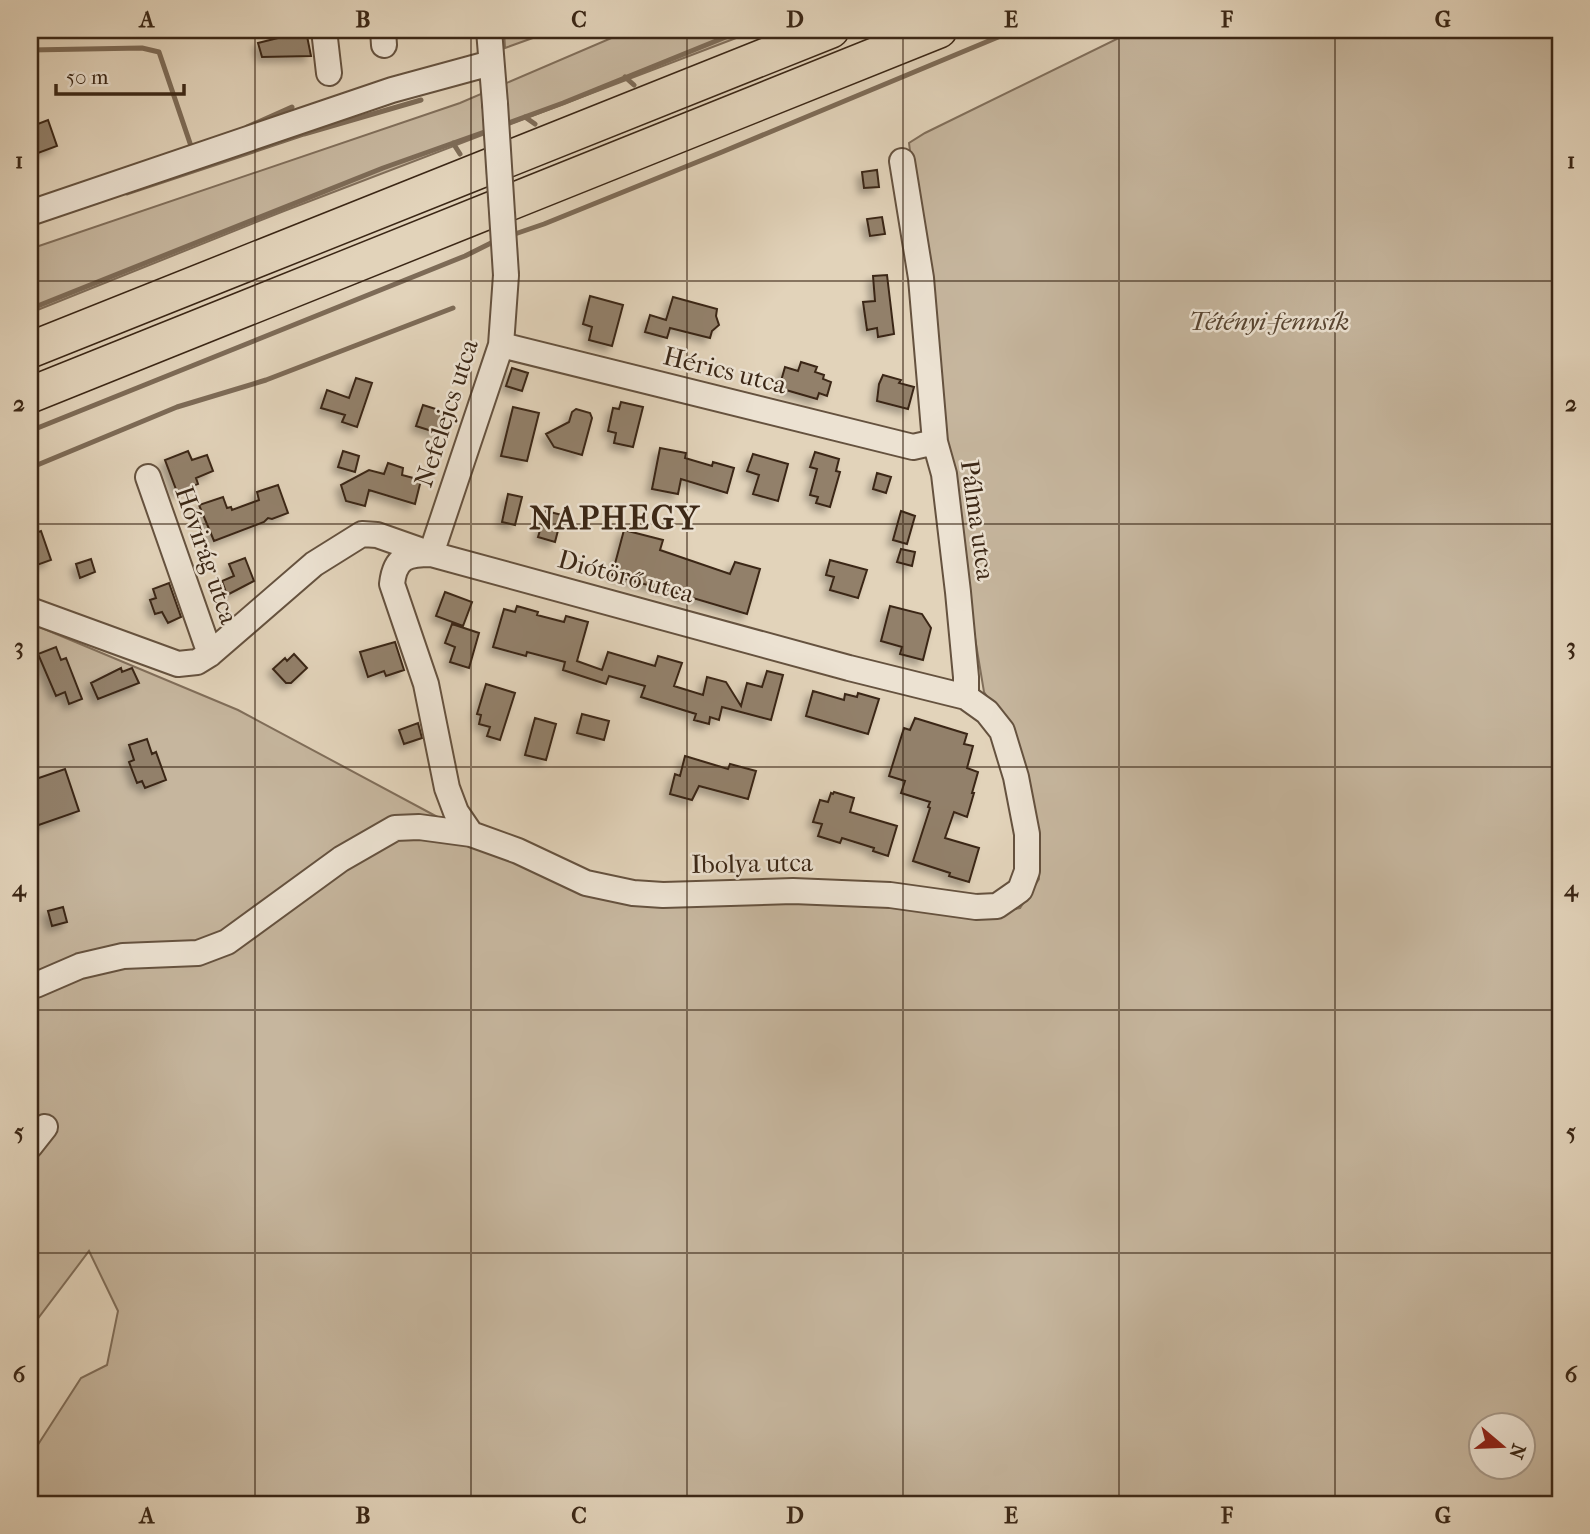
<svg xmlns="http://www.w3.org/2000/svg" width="1590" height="1534" viewBox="0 0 1590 1534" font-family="'IM FELL French Canon',serif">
	<defs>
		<filter id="shadow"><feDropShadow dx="-5" dy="5" stdDeviation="3.5" flood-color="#0004"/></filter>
	</defs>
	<rect width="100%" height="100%" fill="#e2d3ba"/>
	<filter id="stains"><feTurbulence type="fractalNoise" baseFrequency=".00286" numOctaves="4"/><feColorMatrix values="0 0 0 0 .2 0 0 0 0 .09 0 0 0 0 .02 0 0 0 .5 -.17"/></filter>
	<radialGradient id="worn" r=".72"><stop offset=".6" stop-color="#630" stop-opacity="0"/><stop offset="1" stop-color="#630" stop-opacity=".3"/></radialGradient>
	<!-- green -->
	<path fill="#c6b69e" stroke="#806e5a" stroke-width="2" fill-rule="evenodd" d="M504,30H555L505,48Z
		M630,30H757L284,211L30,313V249L460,103Z
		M1135,30H1560V1504H30V1457L81,1378L107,1365L118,1311L89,1251L30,1329V623L238,710L445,821L615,902L837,903L990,914L1020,908L1039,879L1033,803L1011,733L984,692L966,584L909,143L925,133ZM1482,1426H1524V1468H1482Z"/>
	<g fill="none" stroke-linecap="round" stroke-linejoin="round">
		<!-- stream -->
		<path stroke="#7d6b57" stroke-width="5" d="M30,50L142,48L159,52L192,149
			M625,77L634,85
			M525,117L535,124
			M503,125L563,103L743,30
			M247,127L292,107
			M453,143L460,154
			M127,193L304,134L421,100
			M509,236L544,224L722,152L1015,30
			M30,309L383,168L490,130
			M30,431L465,256L497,240
			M30,468L177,407L266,380L453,308"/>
	</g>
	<!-- building -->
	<path fill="#92806b" stroke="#3b2716" stroke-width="2" filter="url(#shadow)" d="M306,31L311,56L262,57L258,43Z
		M48,120L57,146L38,153L34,141L30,143V127Z
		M877,170L879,187L864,188L862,172Z
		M882,217L885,234L870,236L867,219Z
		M887,275L894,334L878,337L877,328L867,330L863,302L875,301L873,276Z
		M590,296L623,305L612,346L589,340L592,327L583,324Z
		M673,297L717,309L716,316L719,325L712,331L710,338L670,328L667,338L645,332L650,315L666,320Z
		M801,362L817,367L815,372L824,375L823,379L831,382L827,396L819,393L817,399L779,388L785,367L798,371Z
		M512,368L528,373L522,391L506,386Z
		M883,375L901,380L899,383L914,387L908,409L877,401L879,384Z
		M356,378L372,383L357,427L342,422L345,415L321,408L327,390L349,398Z
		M621,402L643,407L633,447L614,443L616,433L608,431L613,408L619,409Z
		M423,405L445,412L438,433L416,426Z
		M513,407L539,413L527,461L501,456Z
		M576,409L590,413L592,418L582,455L554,447L546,434L569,422L572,412Z
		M660,448L686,453L685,458L712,466L713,462L734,468L727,493L681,479L678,494L652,489Z
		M188,451L192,460L207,455L213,471L196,478L198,484L177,492L165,460Z
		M343,451L359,456L355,472L338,467Z
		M815,452L839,459L836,471L840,472L830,507L816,503L818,497L810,495L817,469L810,467Z
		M753,454L788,464L778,501L753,494L759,475L747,471Z
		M388,463L403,468L402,475L421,480L415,504L369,490L365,506L346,501L341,485L369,470L384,474Z
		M877,473L891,477L886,493L873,489Z
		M278,485L288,513L272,519L268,518L264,522L214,541L199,505L223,497L227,508L231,507L232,510L259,500L257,492Z
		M508,494L522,497L515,525L502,522Z
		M546,511L562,515L555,542L538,537Z
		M901,511L915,516L907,544L893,540Z
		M624,530L663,540L660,550L730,574L735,562L760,569L747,614L693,598L682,599L680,594L612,575Z
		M41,531L51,560L34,566L30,554V535Z
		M901,549L915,552L912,566L897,562Z
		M245,558L254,581L227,595L222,581L234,576L229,564Z
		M91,559L95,572L80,578L76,564Z
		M830,560L867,570L858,598L830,590L834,577L826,575Z
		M169,583L181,617L168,623L162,612L155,614L150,600L156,598L153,589Z
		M445,592L472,602L463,626L436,616Z
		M517,606L538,612L537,615L564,622L566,616L588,622L577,661L602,670L608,652L655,666L658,656L682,663L674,686L703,695L707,677L726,682L741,706L747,683L762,687L767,671L783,675L771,720L722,707L719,720L710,717L709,724L694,720L696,714L641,697L645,686L609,676L606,684L563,670L565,662L527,652L526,656L493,647L504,609L515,612Z
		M890,606L922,614L931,628L923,660L900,654L902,647L881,641Z
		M452,624L479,633L469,668L450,662L455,647L445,643Z
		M395,642L404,670L386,676L384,671L368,677L360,652Z
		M56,647L61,660L66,658L82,699L69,704L65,692L56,696L38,654Z
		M294,654L307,668L291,683H286L273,669L285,658L287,661Z
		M121,668L122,672L132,668L139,683L98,699L91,683Z
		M486,684L515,693L500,740L487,736L490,727L479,724L481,715L477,714Z
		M813,691L844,700L845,694L857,697L858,693L879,699L868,734L806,716Z
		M582,714L609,721L604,740L577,733Z
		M535,718L556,724L546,760L525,755Z
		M915,718L967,734L964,744L973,746L967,768L978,772L972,793H974L967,817L954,812L945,838L979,848L969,882L949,876L950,873L913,861L930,808L928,807L930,802L901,793L905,781L889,776L904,728L910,730Z
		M418,723L422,738L404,744L399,730Z
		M147,739L152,754L156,752L166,780L145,788L142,781L137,783L129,762L134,760L129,745Z
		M685,756L728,769L730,764L756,771L748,799L699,786L692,800L670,794L675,774L680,776Z
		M65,769L79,811L30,828V781Z
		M834,792L854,798L850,812L897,826L888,856L873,851L874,848L842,838L840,843L818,836L822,824L813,822L820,800L828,802L831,793L833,794Z
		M63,907L67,922L52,926L48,911Z"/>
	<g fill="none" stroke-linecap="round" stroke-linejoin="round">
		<!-- minor casing -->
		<g stroke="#65523f" stroke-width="28">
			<path id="minor" d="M324,30L329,73
				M383,30L384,45
				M489,30L495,104
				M30,213L392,90L491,63
				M501,345L913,447L935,442
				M148,477L210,654
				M431,554C407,554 395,557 392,584L426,684L447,788L456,812L471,834
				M431,554L501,345L506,275
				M30,610L178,664L197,662L210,654L314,564L362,534L377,535L431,554L849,668L966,697
				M30,985H36L80,966L123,956L198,953L227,942L341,859L395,828L419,827L471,834L518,851L586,883L633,893L663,895L793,891L890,895L976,907L997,906L1020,890L1027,871V834L1016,777L1002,731L987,712L966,697V677L958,592L944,474L935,442L921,278L902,161
				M30,1146L45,1127"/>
		</g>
		<!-- highway casing -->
		<g stroke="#3b2716" stroke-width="38">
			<path id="highway" d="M30,350L831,30
				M30,395L939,30"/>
		</g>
		<!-- minor -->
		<use href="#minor" stroke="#ece2d2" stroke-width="24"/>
		<!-- highway -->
		<use href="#highway" stroke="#e2d3ba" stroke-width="35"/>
		<!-- minor-bridge casing -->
		<g stroke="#65523f" stroke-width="28" stroke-linecap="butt">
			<path id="minor-bridge" d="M495,104L506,275"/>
		</g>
		<!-- minor-bridge -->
		<use href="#minor-bridge" stroke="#ece2d2" stroke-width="24"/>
	</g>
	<!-- grid -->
	<path fill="none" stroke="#3b2716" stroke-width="2" stroke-opacity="0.55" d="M255,30V1504M471,30V1504M687,30V1504M903,30V1504M1119,30V1504M1335,30V1504M30,281H1560M30,524H1560M30,767H1560M30,1010H1560M30,1253H1560"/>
	<g text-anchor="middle" stroke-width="5" stroke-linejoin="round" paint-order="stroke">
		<!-- park labels -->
		<g font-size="26" font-style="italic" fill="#574431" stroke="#ece2d2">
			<text x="1269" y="330">Tétényi-fennsík</text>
		</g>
		<!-- street labels -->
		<g font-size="26" fill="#3b2716" stroke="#ece2d2">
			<text transform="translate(725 370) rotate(14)" y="9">Hérics utca</text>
			<text transform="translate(446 413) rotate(-72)" y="9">Nefelejcs utca</text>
			<text transform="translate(978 520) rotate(82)" y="9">Pálma utca</text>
			<text transform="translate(207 555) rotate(71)" y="9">Hóvirág utca</text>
			<text transform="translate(626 576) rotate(15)" y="9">Diótörő utca</text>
			<text transform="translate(752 863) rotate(-1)" y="9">Ibolya utca</text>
		</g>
		<!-- district labels -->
		<g font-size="33" font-weight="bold" letter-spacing="2" fill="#3b2716" stroke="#ece2d2">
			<text x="615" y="529">NAPHEGY</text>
		</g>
	</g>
	<!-- margin -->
	<rect width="1590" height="1534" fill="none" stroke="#e2d3ba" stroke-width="77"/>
	<!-- north arrow -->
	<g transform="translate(1502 1446) rotate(109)"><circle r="33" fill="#ece2d2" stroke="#a59787" stroke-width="2"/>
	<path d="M0-5L12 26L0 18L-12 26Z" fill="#8f2418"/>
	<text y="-10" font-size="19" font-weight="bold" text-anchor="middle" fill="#3b2716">N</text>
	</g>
	<!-- scale -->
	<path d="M56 84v10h128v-10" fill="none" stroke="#3b2716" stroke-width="3.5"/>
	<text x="66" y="84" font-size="21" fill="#3b2716" stroke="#ece2d2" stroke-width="5" paint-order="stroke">50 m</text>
	<rect x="38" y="38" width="1514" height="1458" fill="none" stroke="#3b2716" stroke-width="2.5"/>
	<g font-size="23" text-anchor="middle" font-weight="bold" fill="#3b2716">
		<text x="147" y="27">A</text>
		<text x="363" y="27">B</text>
		<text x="579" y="27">C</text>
		<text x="795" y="27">D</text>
		<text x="1011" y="27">E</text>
		<text x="1227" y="27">F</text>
		<text x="1443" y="27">G</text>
		<text x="19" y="168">1</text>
		<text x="1571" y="168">1</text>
		<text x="19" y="411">2</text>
		<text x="1571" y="411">2</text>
		<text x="19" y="654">3</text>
		<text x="1571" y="654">3</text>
		<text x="19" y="896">4</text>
		<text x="1571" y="896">4</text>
		<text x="19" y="1139">5</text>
		<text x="1571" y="1139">5</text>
		<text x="19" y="1382">6</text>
		<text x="1571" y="1382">6</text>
		<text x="147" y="1523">A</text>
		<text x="363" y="1523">B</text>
		<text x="579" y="1523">C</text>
		<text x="795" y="1523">D</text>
		<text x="1011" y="1523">E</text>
		<text x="1227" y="1523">F</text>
		<text x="1443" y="1523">G</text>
	</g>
	<rect width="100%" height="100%" filter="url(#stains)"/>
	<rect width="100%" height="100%" fill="url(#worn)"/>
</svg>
